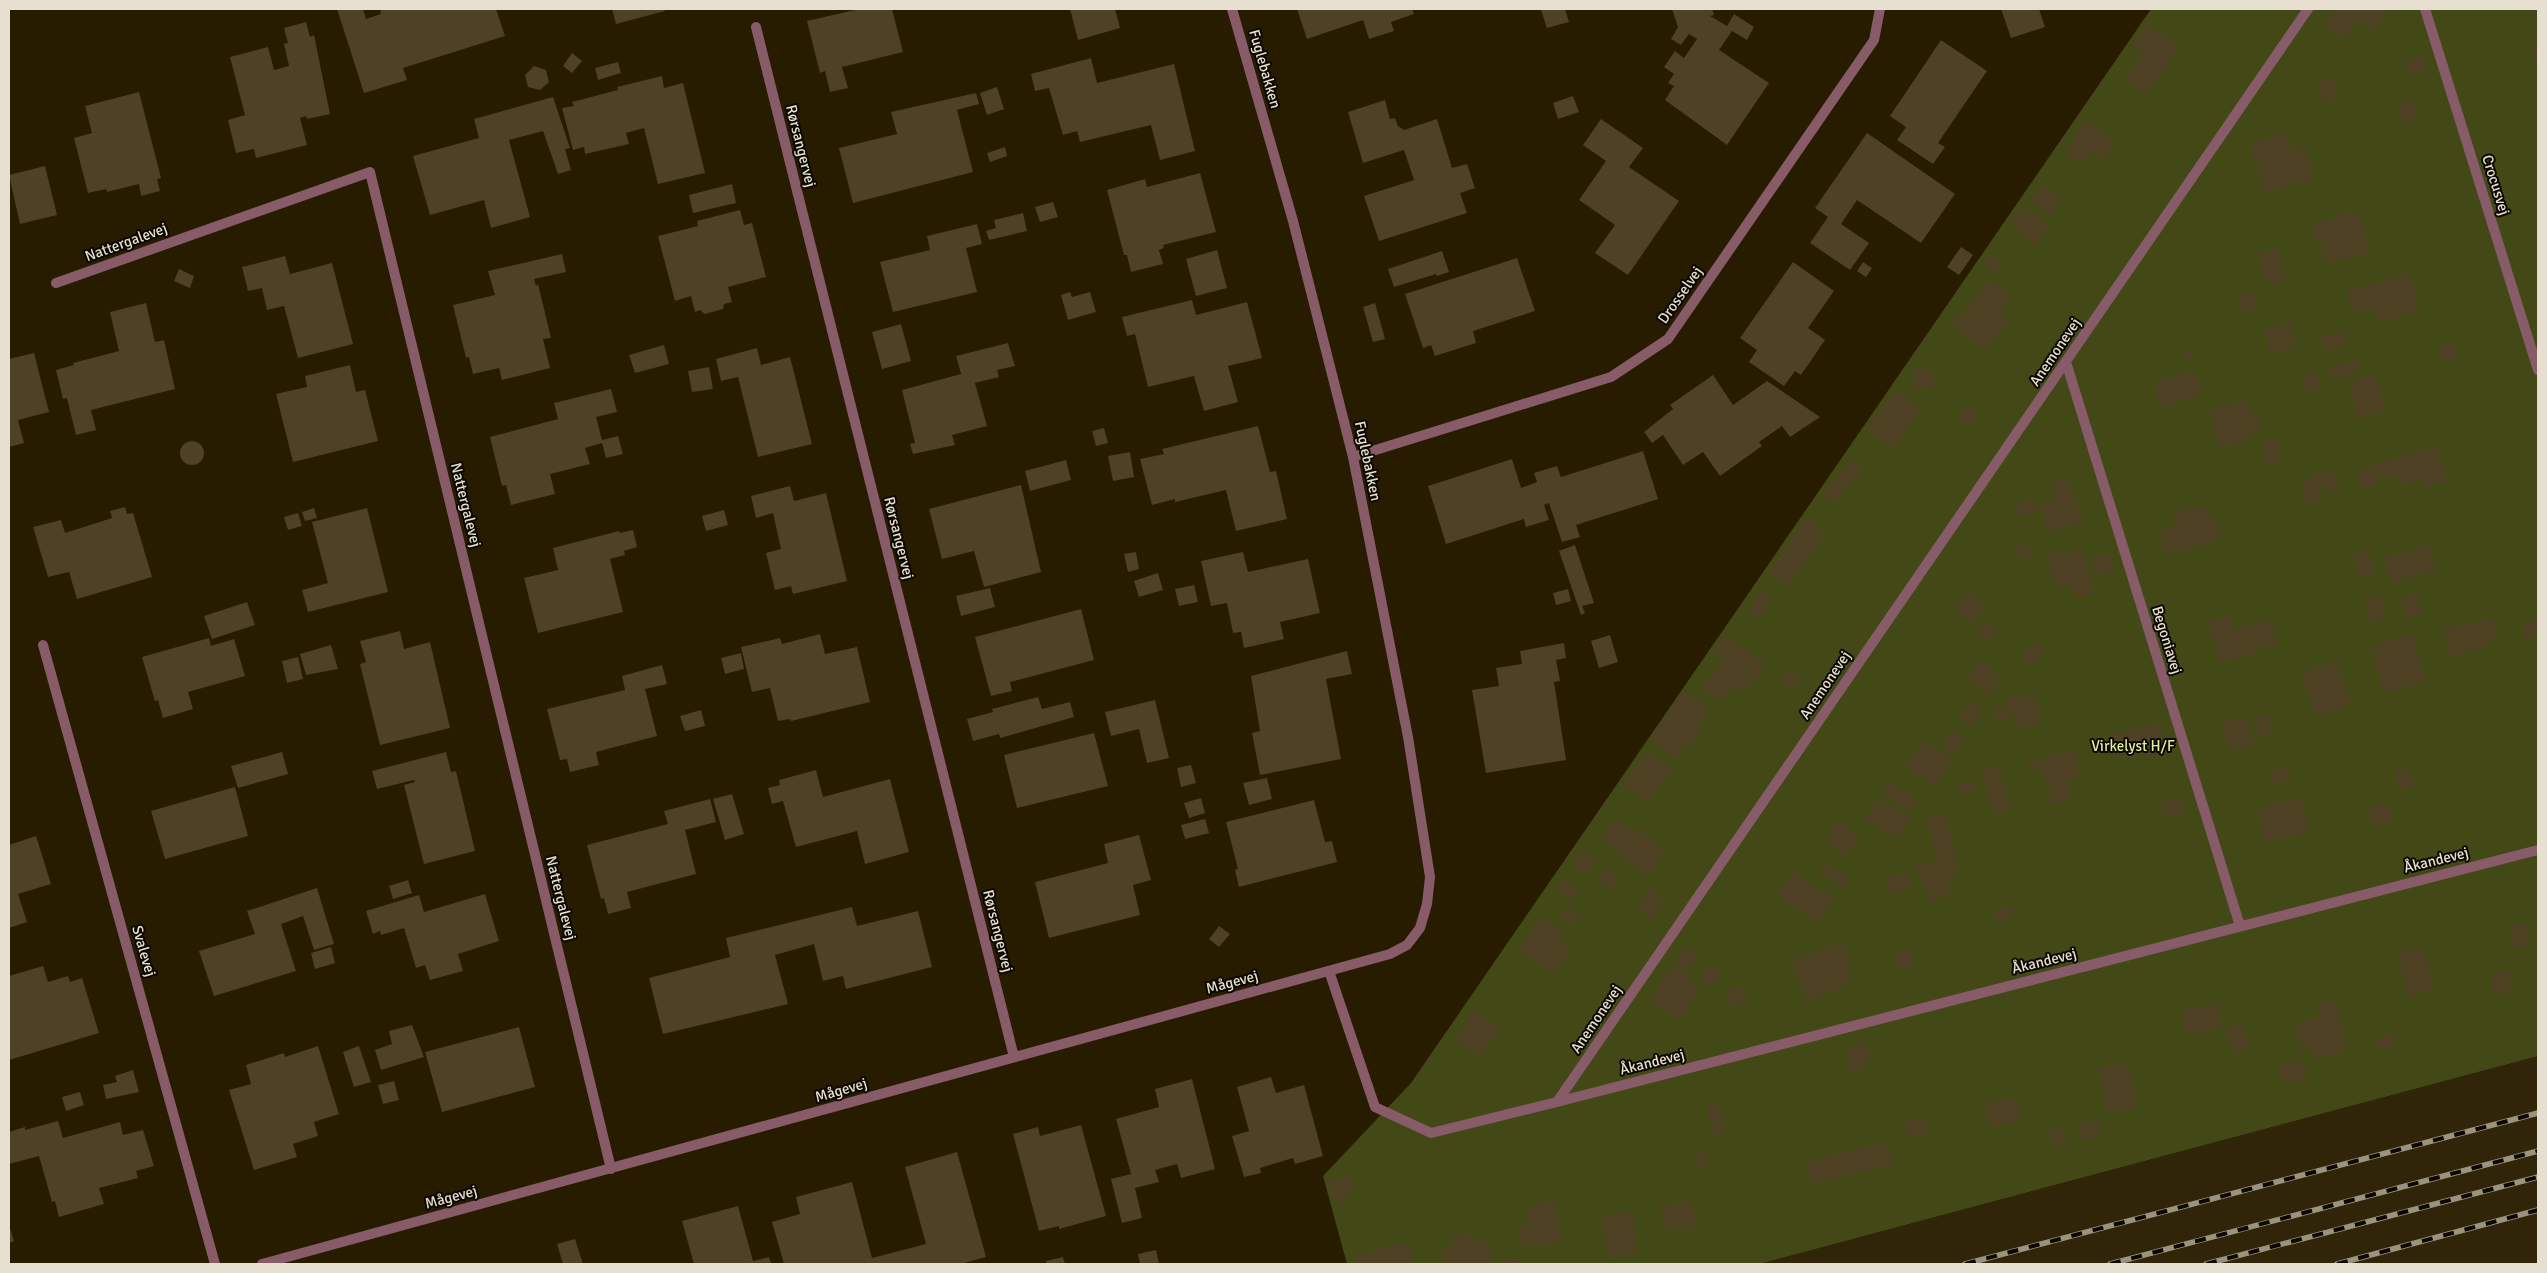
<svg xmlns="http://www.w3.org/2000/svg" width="2547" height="1273" viewBox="0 0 2547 1273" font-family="Signika,sans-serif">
	<rect width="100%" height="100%" fill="#271b00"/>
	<!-- built -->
	<path fill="#312509" d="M2538,1056V1264H1759Z"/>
	<!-- green -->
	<path fill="#434916" d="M2151,9H2538V1056L1759,1264H1347L1323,1176L1411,1083Z"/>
	<!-- building -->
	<path fill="#4e4124" d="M337,9H363L366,19L381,14L380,11L385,9H496L505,36L403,68L407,80L364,93Z
		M612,9H664L665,11L616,24Z
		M859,9H892L903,52L842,67L848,88L830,92L825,71L820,73L807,21Z
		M1070,9H1115L1120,28L1078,40Z
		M1297,9H1412L1414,14L1391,22L1394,31L1369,39L1363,20L1307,39Z
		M1546,9H1565L1569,22L1547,28L1541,10Z
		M1672,9H1712L1714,15L1710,16L1727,26L1734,14L1754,27L1747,40L1732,31L1719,50L1769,83L1727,145L1665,100L1674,86L1668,83L1674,74L1664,67L1675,51L1684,58L1697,39L1689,34L1681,45L1671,39L1678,27Z
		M2001,9H2039L2045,27L2011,38Z
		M2335,9H2389L2374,31L2357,20L2344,39L2323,25Z
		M306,22L310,37L314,35L330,114L307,119L306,116L300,118L307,145L256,158L254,149L236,153L228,120L245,115L230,57L268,47L274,70L289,66L284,44L288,43L284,28Z
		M2147,23L2180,46L2145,95L2124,79L2143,52L2132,44Z
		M1941,40L1987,71L1938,143L1945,147L1933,164L1897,140L1906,127L1890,116Z
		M2538,45V61L2535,62L2531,47Z
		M572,53L582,61L572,73L563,66Z
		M2422,57L2426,72L2410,77L2405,62Z
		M1091,58L1097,83L1174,64L1195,151L1160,160L1151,125L1080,142L1077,131L1063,135L1049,88L1035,91L1031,74Z
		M618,62L621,73L598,80L595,68Z
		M534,66L546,70L549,82L540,90L528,87L525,75Z
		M662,76L664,88L683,83L705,173L658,184L644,128L626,133L629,144L585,154L584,147L573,150L562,108L574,106L572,102L618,90L617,87Z
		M2334,77L2339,99L2324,103L2319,81Z
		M997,87L1004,109L987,115L980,93Z
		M139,92L161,178L157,179L160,191L141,196L139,184L107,192L106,189L88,193L74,138L92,133L85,106Z
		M976,93L979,104L957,110L973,172L853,203L839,148L897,134L891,112Z
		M1573,96L1579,112L1558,119L1553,103Z
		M553,97L570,148L565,149L571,170L558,174L543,131L509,140L530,217L491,228L484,200L430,215L413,156L479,138L474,119Z
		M2411,99L2418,120L2404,125L2397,103Z
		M1385,100L1390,119L1395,118L1398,126L1404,130L1437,119L1452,168L1467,164L1475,188L1460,193L1467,213L1379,241L1364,196L1414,180L1404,150L1363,163L1348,112Z
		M1601,119L1643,148L1629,167L1679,201L1628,275L1595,253L1615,225L1579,200L1606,161L1583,145Z
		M2086,121L2116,141L2104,159L2093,153L2089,159L2086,157L2081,164L2064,154Z
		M2287,132L2293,151L2304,147L2314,178L2265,193L2250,144Z
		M1867,133L1955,194L1921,243L1857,200L1841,224L1869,243L1850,270L1810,243L1828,217L1815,208Z
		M1005,147L1007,156L990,162L987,153Z
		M45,166L57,215L20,224L9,175Z
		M1200,173L1216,232L1163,245L1164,248L1159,250L1163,264L1131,272L1127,255H1124L1107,190L1145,179L1147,187Z
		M732,184L736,203L693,213L689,195Z
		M2042,185L2062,199L2052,214L2031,200Z
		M1053,202L1058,217L1040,222L1035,207Z
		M2022,205L2050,225L2036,245L2016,230L2018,227L2010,221Z
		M740,210L744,225L752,223L766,277L728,287L732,302L724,304L723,309L705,314L700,310L695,312L691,296L675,301L658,236L698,226L697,221Z
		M2350,211L2351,213L2359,212L2369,252L2325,263L2320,242L2317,244L2312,225L2336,219L2335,214Z
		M1023,213L1027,231L989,240L986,231L996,228L994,220Z
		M977,224L982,244L966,248L977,292L893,312L880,262L930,250L927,236Z
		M1961,247L1973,255L1959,275L1947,267Z
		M2277,249L2285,281L2271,285L2270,281L2266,282L2258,255Z
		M1217,250L1227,288L1196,296L1186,259Z
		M1442,251L1449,272L1437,276L1436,274L1394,287L1388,269Z
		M1989,253L1998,258L1996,261L2002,264L1997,273L1983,264Z
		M562,254L566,272L534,279L536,286L538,284L551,338L543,339L550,368L502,380L499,368L473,374L469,357L466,358L453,305L495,295L488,271Z
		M285,256L290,274L332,263L353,344L298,358L284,306L267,310L262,288L248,291L242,267Z
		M1517,258L1535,311L1473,331L1476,343L1435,356L1431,345L1423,348L1405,294Z
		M1793,262L1834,291L1808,328L1825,340L1801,375L1795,371L1784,386L1749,362L1757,350L1740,338Z
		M1863,262L1872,268L1866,277L1857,271Z
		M179,269L194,276L190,288L174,281Z
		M2410,273L2419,311L2379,323L2373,307L2353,313L2347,292Z
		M1988,280L2012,296L1999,315L2008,321L1987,351L1955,329L1956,326L1951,323L1958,314L1963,317Z
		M2253,291L2258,310L2242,314L2237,295Z
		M1070,292L1072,297L1090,292L1096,312L1068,320L1061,295Z
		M1192,300L1196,315L1247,302L1262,358L1228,366L1238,402L1204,411L1194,376L1148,387L1135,334L1127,336L1122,317Z
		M146,303L155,342L164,340L175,389L91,410L96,430L76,435L67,398L63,399L56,370L74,365L73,363L119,351L110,312Z
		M1375,303L1385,339L1373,342L1363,307Z
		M2289,322L2296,346L2272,354L2265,331Z
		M901,324L911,361L882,369L872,332Z
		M2342,331L2346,345L2324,351L2320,337Z
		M1008,343L1015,366L997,370L999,377L975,383L987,426L952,435L955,445L913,454L910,444L915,443L902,390L961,374L956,356Z
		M664,345L669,364L635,373L629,355Z
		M2454,345L2457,361L2443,363L2441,347Z
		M757,348L761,365L790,357L812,444L758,457L738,377L721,381L716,359Z
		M2193,351L2194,360L2184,361V352Z
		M34,353L49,412L18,420L24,443L9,447V359Z
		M2357,360L2360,371L2331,380L2327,370Z
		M350,365L356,392L365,390L378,441L293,462L276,394L307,387L305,376Z
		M709,367L713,389L692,392L688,371Z
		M1933,369V388L1914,389V370Z
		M2194,370L2202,394L2161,408L2153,383Z
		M2315,371L2321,390L2307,394L2301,376Z
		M1713,375L1733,405L1767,381L1820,417L1790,437L1782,426L1759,442L1762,446L1720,476L1703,452L1683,465L1663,435L1652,443L1644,432L1673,409L1670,405Z
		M2375,375L2386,410L2359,419L2348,383Z
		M611,389L617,412L596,417L602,440L618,436L623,454L606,458L602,443L585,448L590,464L550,474L555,494L511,505L506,485L502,486L490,437L558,419L554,403Z
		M1894,390L1921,408L1894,448L1866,430Z
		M2247,400L2252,419L2259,417L2262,429L2255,431L2256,434L2244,437L2245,440L2220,447L2209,410Z
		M1964,407L1974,408L1972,424H1962Z
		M1258,426L1270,472L1276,471L1287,519L1236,531L1226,490L1175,502V499L1152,505L1140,459L1164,454L1162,449Z
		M1104,428L1108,443L1096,446L1092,431Z
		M2275,438L2282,460L2266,464L2260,442Z
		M180 453a12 12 0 1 1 24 0a12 12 0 1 1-24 0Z
		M2437,446L2447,480L2425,486L2423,478L2399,486L2396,474L2381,479L2376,464Z
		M1643,451L1658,499L1576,525L1580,537L1562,542L1549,503L1544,505L1549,520L1526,527L1524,519L1446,544L1428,486L1512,459L1521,488L1537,482L1534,473L1557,466L1561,477Z
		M1130,452L1134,477L1113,481L1108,456Z
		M1066,460L1071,480L1030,491L1025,471Z
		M1850,460L1863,468L1850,487L1837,479Z
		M2375,465L2380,482L2362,487L2358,470Z
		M2333,468L2339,489L2326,493L2324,485L2318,487L2322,500L2307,504L2301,482Z
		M2068,478L2084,519L2048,532L2039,505L2056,499L2051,484Z
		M1833,479L1847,487L1835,504L1822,495Z
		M1021,485L1041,572L984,587L974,551L942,559L929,509Z
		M790,486L794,501L826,493L847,581L793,594L791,586L775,590L766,553L781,549L773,513L756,518L751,496Z
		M2032,498L2037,510L2019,517L2014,505Z
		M2195,506L2197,511L2207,508L2210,518L2214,516L2220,538L2166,556L2158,532L2174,527L2173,523L2176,522L2173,513Z
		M125,507L127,514L133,513L152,577L77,599L69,572L48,577L33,527L61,520L65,533L112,518L110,511Z
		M314,508L317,518L305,521L302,512Z
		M367,508L388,592L308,612L302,590L328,583L312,522Z
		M724,510L728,525L706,531L702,516Z
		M298,513L302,526L288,530L284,517Z
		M1807,519L1826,533L1788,586L1768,573Z
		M633,530L637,547L624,551L625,555L610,559L623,612L538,633L524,578L558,570L553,548L619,531L620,533Z
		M2018,544L2034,549L2031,560L2014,555Z
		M1575,545L1594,603L1582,606L1585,613L1581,615L1559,551Z
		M2429,545L2436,569L2391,582L2384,558Z
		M2081,549L2094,592L2077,598L2072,585L2057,589L2047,554L2056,551L2058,557Z
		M2369,551L2375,574L2359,577L2353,555Z
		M1136,552L1139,569L1128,572L1124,554Z
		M1243,552L1248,572L1308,559L1320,613L1280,622L1284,639L1244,648L1241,632L1233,633L1227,603L1211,606L1201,561Z
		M2109,553L2114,570L2095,575L2091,558Z
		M1158,573L1163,590L1139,597L1134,581Z
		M1194,585L1198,602L1179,606L1175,589Z
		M990,588L995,607L961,616L956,596Z
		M1568,589L1571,601L1556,605L1553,593Z
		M1761,591L1772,599L1758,618L1747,610Z
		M1969,591L1985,607L1969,623L1953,606Z
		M2416,593L2421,613L2405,618L2400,598Z
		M2380,595L2385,618L2370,622L2364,599Z
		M247,602L255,625L212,639L204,616Z
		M1081,609L1094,660L1010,682L1012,691L991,696L975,637Z
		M2231,615L2235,630L2270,620L2277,644L2255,650L2256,653L2221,663L2208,621Z
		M2491,617L2498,640L2487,643L2488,646L2450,657L2443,631Z
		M2536,620L2538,636L2524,638L2521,622Z
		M1986,621L1998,632L1989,642L1977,631Z
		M400,631L404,649L430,642L450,728L380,745L360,664L366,662L360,641Z
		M820,634L825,654L857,647L870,702L791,721L790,719L778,721L770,688L752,692L741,647L780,638L782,644Z
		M2412,634L2426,681L2384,693L2370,647Z
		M1610,635L1618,662L1599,668L1591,641Z
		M1724,635L1765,665L1745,693L1734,685L1721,702L1702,688L1723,660L1712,652Z
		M209,638L211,646L234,639L245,676L188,692L193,709L163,718L158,700L155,701L142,657Z
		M2037,641L2045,650L2031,665L2023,656Z
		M1564,643L1566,658L1556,660L1560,681L1554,682L1566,760L1486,773L1472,690L1499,686L1496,668L1522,664L1520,651Z
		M331,645L338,669L306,675L300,654Z
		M1347,651L1352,674L1326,679L1341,759L1260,775L1252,733L1260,731L1251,676Z
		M741,653L744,669L725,674L721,658Z
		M298,657L303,679L287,683L282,661Z
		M2336,660L2352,703L2317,717L2301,674Z
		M1978,661L2002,676L1990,694L1967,678Z
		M662,665L667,684L645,689L657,736L596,752L599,765L570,772L567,759L560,760L547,709L625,690L622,676Z
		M1789,670L1801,679L1793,689L1781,680Z
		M1685,691L1710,710L1696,730L1701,733L1691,748L1686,744L1675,759L1649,739Z
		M2033,693L2041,722L2017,728L2013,714L2009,716L2004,700Z
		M1038,697L1042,709L1070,702L1074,717L1000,738L999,734L973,741L967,719L993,712L992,709Z
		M1155,700L1169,758L1147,763L1139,729L1111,736L1105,712Z
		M1970,700L1983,709L1972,725L1959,716Z
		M2004,707L2008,720L1997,723L1993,709Z
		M701,710L705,726L685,731L680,716Z
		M2267,714L2273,733L2259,737L2253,719Z
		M2245,716L2254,744L2230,751L2221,724Z
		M2158,722L2167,753L2146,760L2143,750L2139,751L2140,755L2125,759L2123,754L2117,756L2111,736Z
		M1953,730L1965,739L1954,755L1942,746Z
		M1094,733L1108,786L1017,808L1004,755Z
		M1922,740L1953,759L1935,787L1905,767Z
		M2073,749L2081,776L2066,780L2071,799L2053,805L2041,768L2029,771L2027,763Z
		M282,752L288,774L238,788L231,766Z
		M446,752L451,772L456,771L475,851L424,864L404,785L415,782L414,780L377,789L372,771Z
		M1646,753L1651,756L1652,754L1673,769L1648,802L1624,784Z
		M1191,765L1196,783L1181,787L1177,768Z
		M1998,766L2011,810L1995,815L1981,771Z
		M2287,766L2291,779L2274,784L2270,772Z
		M2409,767L2414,787L2398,791L2394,771Z
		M816,770L823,797L890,779L909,852L865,864L857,831L796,847L783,801L772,804L768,788L780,785L779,780Z
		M1267,778L1272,799L1249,805L1243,783Z
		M1972,780L1975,792L1960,796L1957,784Z
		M1890,782L1918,800L1911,812L1882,794Z
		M235,787L248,836L165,859L151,811Z
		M732,794L744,834L725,840L713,799Z
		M1879,797L1910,818L1897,839L1865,818Z
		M2179,797L2184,812L2164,819L2159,803Z
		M1201,798L1205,813L1189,818L1184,803Z
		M2300,798L2308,832L2265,844L2257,808Z
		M710,799L716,822L685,830L696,874L627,892L631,908L608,914L604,898L601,899L587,845L668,824L664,811Z
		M1314,800L1325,842L1332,841L1337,862L1239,887L1235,870L1238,869L1226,822Z
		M2388,803L2392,823L2373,827L2368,807Z
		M1944,814L1957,854L1953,856L1958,873L1946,877L1952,894L1930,901L1916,867L1938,860L1926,820Z
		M1205,819L1209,833L1185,839L1181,825Z
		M1617,819L1632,830L1634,827L1666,851L1648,876L1616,852L1617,850L1602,839Z
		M1838,822L1860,836L1847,856L1825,841Z
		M1139,835L1151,880L1133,885L1140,915L1049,938L1035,882L1108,863L1104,844Z
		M36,836L51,884L18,894L27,922L9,928V845Z
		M1581,849L1597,860L1587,874L1572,864Z
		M1826,863L1848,879L1843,887L1819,873Z
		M1607,869L1620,877L1612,889L1599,881Z
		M1793,872L1833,899L1817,923L1777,896Z
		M1907,872L1911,888L1890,894L1885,878Z
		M1562,878L1579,889L1572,900L1555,889Z
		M408,880L412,893L393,899L389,886Z
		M317,888L334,944L314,950L303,916L281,924L296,971L214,996L199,951L255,934L247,911Z
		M1651,889L1666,900L1653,918L1638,908Z
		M485,894L499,941L458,954L463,971L430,980L425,965L416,968L404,928L381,935L380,931L373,934L366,911L419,895L424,912Z
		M2010,906L2013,917L1997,922L1994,910Z
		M852,907L857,926L918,911L932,967L846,989L843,976L823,981L814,944L775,955L788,1004L663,1034L649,978L730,957L726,938Z
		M1566,907L1581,917L1574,926L1559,917Z
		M1541,916L1563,931L1558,939L1571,948L1554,974L1518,951Z
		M2524,923L2529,945L2514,948L2508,927Z
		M1219,926L1230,934L1219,947L1209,939Z
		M1842,941L1851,964L1846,967L1852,983L1807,1001L1791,961Z
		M1684,946L1698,955L1688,970L1675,961Z
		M331,947L335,963L315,969L311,953Z
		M1909,947L1915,966L1900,970L1894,952Z
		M2422,947L2434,990L2408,996L2397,953Z
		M43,966L48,982L68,976L70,982L82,978L99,1033L9,1060V976Z
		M1676,966L1692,976L1689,981L1700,987L1680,1020L1649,1001L1670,969L1673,971Z
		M1710,966L1720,974L1711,986L1701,978Z
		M2507,971L2512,991L2495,995L2491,974Z
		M1743,986L1747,1001L1730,1007L1725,991Z
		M2335,1000L2347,1050L2314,1060L2311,1047L2302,1049L2295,1023L2320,1017L2317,1004Z
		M2216,1003L2222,1027L2187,1036L2181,1012Z
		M1474,1011L1500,1027L1481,1057L1455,1040Z
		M412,1025L424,1057L381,1070L375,1050L392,1044L389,1031Z
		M2243,1025L2249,1049L2232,1054L2226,1029Z
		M519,1027L535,1087L442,1112L425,1052Z
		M2393,1034L2396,1046L2380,1051L2376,1038Z
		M1867,1043L1870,1058L1865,1059L1867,1068L1851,1072L1845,1049Z
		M318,1046L339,1114L314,1122L318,1136L293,1144L297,1157L254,1170L229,1090L251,1084L246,1065L284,1053L285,1057Z
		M359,1046L371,1082L354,1087L343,1052Z
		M2302,1060L2307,1079L2283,1085L2278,1066Z
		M2127,1062L2138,1106L2109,1113L2098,1069Z
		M133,1070L139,1092L106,1099L103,1085L117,1082L115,1076Z
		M1271,1077L1276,1093L1304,1085L1323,1156L1295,1164L1293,1158L1260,1168L1261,1173L1244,1177L1232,1136L1249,1131L1237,1087Z
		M1192,1079L1215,1169L1181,1178L1177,1164L1155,1170L1159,1182L1135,1188L1142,1218L1122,1223L1111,1179L1131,1174L1116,1119L1159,1107L1155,1089Z
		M394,1081L399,1100L383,1104L378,1085Z
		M80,1092L84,1105L66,1111L62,1097Z
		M2016,1098L2021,1121L1988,1127L1984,1103Z
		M1719,1104L1726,1132L1713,1135L1706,1108Z
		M1925,1117L1928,1132L1909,1136L1905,1121Z
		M2097,1120L2101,1135L2081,1141L2077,1126Z
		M58,1121L63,1138L120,1122L123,1135L143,1130L154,1166L136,1171L138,1178L99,1188L104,1204L59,1217L55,1201L52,1202L39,1156L9,1164V1132L25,1127V1130Z
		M1081,1125L1106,1216L1059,1229V1226L1039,1231L1013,1134L1038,1127L1040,1136Z
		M2063,1128L2068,1143L2054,1148L2049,1131Z
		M1887,1141L1893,1163L1812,1184L1806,1163Z
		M1705,1151L1710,1165L1697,1169L1693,1154Z
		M957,1152L986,1257L961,1264H784L772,1222L800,1214L796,1197L852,1182L872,1258L926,1244L905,1167Z
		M1350,1176L1354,1194L1345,1196V1200L1336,1203L1335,1198L1332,1199L1328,1181Z
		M1690,1199L1697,1229L1685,1232L1683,1226L1667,1231L1660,1208Z
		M1554,1201L1561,1242L1535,1247L1534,1244L1520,1247L1516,1227L1531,1225L1528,1206Z
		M738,1206L753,1261L769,1257L771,1264H694L682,1221Z
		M1631,1212L1638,1244L1634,1245L1636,1253L1609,1259L1602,1218Z
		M9,1225L14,1241L9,1243Z
		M1472,1233L1474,1241L1486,1238L1493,1264H1444L1441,1251L1453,1248L1450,1239Z
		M575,1239L583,1264H563L557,1244Z
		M1410,1243L1414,1264H1356L1354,1255Z
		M1156,1250L1159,1264H1140L1138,1254Z
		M1063,1257L1065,1264H1046V1261Z
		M1521,1257L1522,1264H1505L1504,1261Z"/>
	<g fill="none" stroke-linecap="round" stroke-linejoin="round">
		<!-- lane -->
		<path stroke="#875b67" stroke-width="10" d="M2425,9L2538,370
			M2066,362L2240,926
			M1329,971L1375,1107L1431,1133L1557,1102L2308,9
			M1557,1102L2538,850"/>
		<!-- street -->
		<path stroke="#875b67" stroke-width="10" d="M756,27L1014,1057
			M56,283L370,172L611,1169
			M1353,457L1611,377L1668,339L1874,40L1880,9
			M43,645L215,1264
			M262,1264L1390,954L1407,945L1420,928L1427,904L1430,877L1408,737L1353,457L1293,221L1232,9"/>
		<!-- rail casing -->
		<g stroke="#9c937f" stroke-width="5.5">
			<path id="rail" d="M1965,1264L2538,1113
				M2110,1264L2538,1151
				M2206,1264L2538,1177
				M2337,1264L2538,1210"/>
		</g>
		<!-- rail -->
		<use href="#rail" stroke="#0b0701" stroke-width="4" stroke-dasharray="11" stroke-linecap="butt"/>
	</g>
	<g text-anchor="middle" stroke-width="4" stroke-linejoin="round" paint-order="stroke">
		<!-- street labels -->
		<g font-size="15" fill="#e7dfcf" stroke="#0b0701">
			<text transform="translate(1265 69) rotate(74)" y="5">Fuglebakken</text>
			<text transform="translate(801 146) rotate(76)" y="5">Rørsangervej</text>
			<text transform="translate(2496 185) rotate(73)" y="5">Crocusvej</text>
			<text transform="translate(126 242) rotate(-20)" y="5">Nattergalevej</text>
			<text transform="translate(1680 295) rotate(-55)" y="5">Drosselvej</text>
			<text transform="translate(2055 352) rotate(-56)" y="5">Anemonevej</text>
			<text transform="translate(1368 461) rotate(78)" y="5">Fuglebakken</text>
			<text transform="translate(466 505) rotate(76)" y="5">Nattergalevej</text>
			<text transform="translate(899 538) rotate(76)" y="5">Rørsangervej</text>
			<text transform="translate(2167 640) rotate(73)" y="5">Begoniavej</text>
			<text transform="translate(1825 685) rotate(-56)" y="5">Anemonevej</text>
			<text transform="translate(2436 860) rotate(-14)" y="5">Åkandevej</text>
			<text transform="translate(561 898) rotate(76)" y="5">Nattergalevej</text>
			<text transform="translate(998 931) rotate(76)" y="5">Rørsangervej</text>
			<text transform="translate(144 951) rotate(74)" y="5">Svalevej</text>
			<text transform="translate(2044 961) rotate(-14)" y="5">Åkandevej</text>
			<text transform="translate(1232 982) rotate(-15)" y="5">Mågevej</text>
			<text transform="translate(1596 1019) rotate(-56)" y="5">Anemonevej</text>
			<text transform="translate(1652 1062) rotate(-14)" y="5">Åkandevej</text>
			<text transform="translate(841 1090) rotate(-16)" y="5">Mågevej</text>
			<text transform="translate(451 1197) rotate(-15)" y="5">Mågevej</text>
		</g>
		<!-- park labels -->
		<g font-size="15" fill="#deec9b" stroke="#0b0701">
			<text x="2133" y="751">Virkelyst H/F</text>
		</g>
	</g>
	<!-- border -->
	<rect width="2547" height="1273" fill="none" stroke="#e7dfcf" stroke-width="20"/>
</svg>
